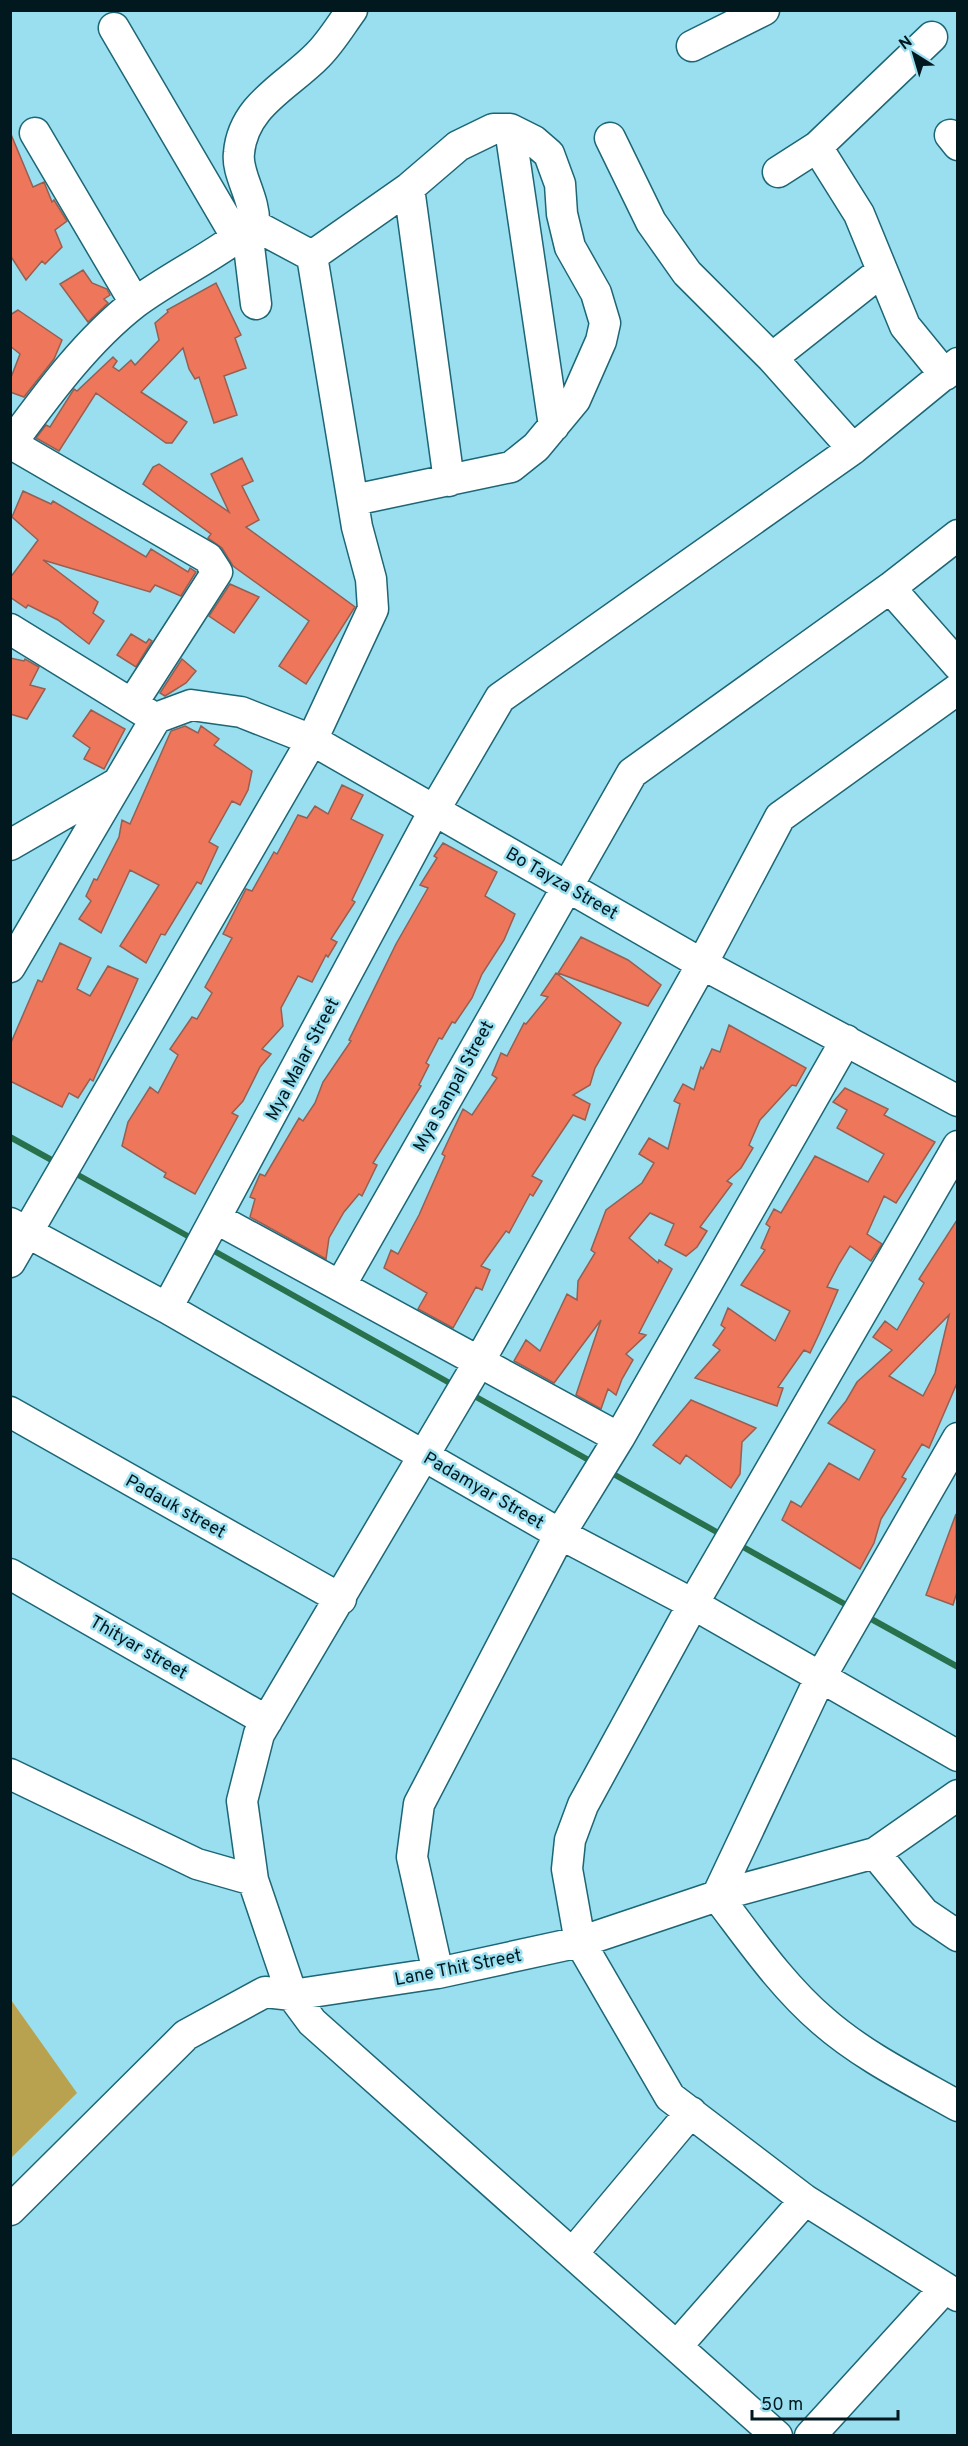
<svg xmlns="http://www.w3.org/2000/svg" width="968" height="2446" viewBox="0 0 968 2446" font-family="Overpass,sans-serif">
	<rect width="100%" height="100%" fill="#99dff0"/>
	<!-- green -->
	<path fill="#b8a24f" d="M11,2000L77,2093L11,2158H10Z"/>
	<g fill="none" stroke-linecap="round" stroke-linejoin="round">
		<!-- stream -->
		<path stroke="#28714c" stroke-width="6" d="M10,1137L57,1163
			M71,1171L193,1239
			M207,1247L455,1386
			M469,1393L594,1463
			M608,1471L722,1535
			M736,1543L850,1607
			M864,1615L958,1667"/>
	</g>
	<!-- building -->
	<path fill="#ee765b" stroke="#955f52" stroke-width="1.5" fill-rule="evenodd" d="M10,132L33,187L44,182L52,202L54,200L67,221L55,230L62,247L45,264L42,261L26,280L10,255Z
		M83,270L92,283L107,289L110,295L104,299L108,303L88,322L60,284Z
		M216,283L241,335L235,338L246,368L224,376L237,415L214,423L199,377L195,379L189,369L183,348L141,392L187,422L172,443H166L96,393L59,451L36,438L46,425L50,427L74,389L77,391L113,357L117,361L113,367L119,371L131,360L135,365L159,340L155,323L168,312L167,310Z
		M18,310L62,340L54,359L24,397L10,392V380L20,354L10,346V315Z
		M242,458L253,481L242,486L259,520L246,527L355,607L306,684L279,666L309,621L233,566L222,548L208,538L211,534L143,484L153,467L159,464L229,512L211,474Z
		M23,491L51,504L53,501L146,557L151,549L188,572L190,568L196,572L181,596L155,585L150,592L43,560L98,602L93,613L104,621L89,644L58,620L28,605L26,608L10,597V578L38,540L12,517Z
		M230,584L259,597L234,633L209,616Z
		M131,634L146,643L149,639L152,641L136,667L117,655Z
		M10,658L24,661L25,659L39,667L30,685L45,689L27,719L10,714Z
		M182,659L196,671L186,683L165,696L160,693Z
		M91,710L125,729L104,769L84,759L90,748L73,736Z
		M185,726L198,733L201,726L219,739L214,745L252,771L248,790L240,805L232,801L209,842L218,847L201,884L197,882L165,935L161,934L146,963L120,946L159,885L130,870L101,933L79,919L91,901L86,896L94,879L97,880L119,837L122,820L130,824L171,731Z
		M342,785L363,795L351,819L383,835L352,900L355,902L331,939L337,942L328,957L326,955L312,982L298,976L281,1008L283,1026L262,1049L271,1054L260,1067L243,1101L232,1113L238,1116L195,1194L164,1177L166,1173L122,1146L128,1122L150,1087L158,1093L178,1055L170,1049L192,1017L197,1019L212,993L205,987L232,938L223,934L246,889L252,891L274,852L277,854L298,815L307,818L315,806L328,814Z
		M443,843L497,872L485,896L515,914L504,940L482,974L472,998L455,1023L452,1022L442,1039L439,1038L426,1063L429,1065L419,1085L421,1086L373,1163L377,1165L362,1196L359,1194L344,1212L329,1238L326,1259L250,1217L255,1199L250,1197L260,1174L265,1176L299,1118L303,1121L315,1103L323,1082L351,1041L349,1040L396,944L428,888L420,885L437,858L434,856Z
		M581,937L628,960L661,985L648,1006L558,973Z
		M60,943L91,958L77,989L90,996L108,966L138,979L93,1081L90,1079L78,1098L69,1093L62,1107L10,1081V1045L38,980L42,982Z
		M556,973L621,1023L595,1068L590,1085L573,1095L590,1104L585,1120L573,1115L532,1176L542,1181L533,1196L530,1194L509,1233L506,1231L481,1266L490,1270L482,1290L476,1287L453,1328L418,1309L427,1293L384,1268L391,1250L398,1254L419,1215L445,1156L442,1154L463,1109L472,1115L497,1078L492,1075L501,1053L507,1056L524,1023L526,1024L548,997L541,995Z
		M729,1025L806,1068L796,1086L792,1085L760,1120L749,1145L753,1148L741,1168L727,1181L732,1184L700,1227L707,1231L697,1247L686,1256L665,1245L674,1224L650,1213L629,1238L658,1263L659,1260L672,1269L639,1333L646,1335L626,1354L633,1360L622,1379L616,1395L608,1389L601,1409L576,1395L601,1320L554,1383L514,1361L526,1340L540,1351L567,1294L577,1300L578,1281L595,1253L591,1250L606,1210L642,1183L654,1163L639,1154L649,1138L668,1149L680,1104L674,1101L683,1084L694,1090L701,1067L703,1069L712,1049L720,1052Z
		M845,1088L888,1109L884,1115L935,1142L896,1203L884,1196L867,1234L882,1244L871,1261L850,1246L839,1264L827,1287L838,1290L819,1334L810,1353L804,1350L778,1387L783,1388L777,1406L695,1378L720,1350L713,1345L725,1328L721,1325L728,1308L775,1341L790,1311L741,1285L765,1250L761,1248L770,1227L766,1224L774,1209L781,1213L815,1156L868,1182L884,1154L837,1128L847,1110L833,1102Z
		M957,1220V1383L929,1448L922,1444L902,1477L906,1479L881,1519L874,1543L860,1569L782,1520L791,1501L801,1507L829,1463L859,1480L875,1450L828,1423L846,1401L857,1382L892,1350L873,1337L885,1321L897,1330L924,1283L919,1279ZM949,1315L935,1373L923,1396L889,1376Z
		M691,1400L756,1428L742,1442L740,1474L731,1488L686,1455L680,1464L653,1445Z
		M956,1514L957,1592L953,1605L926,1595Z"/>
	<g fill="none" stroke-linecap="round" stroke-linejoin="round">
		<!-- minor casing -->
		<g stroke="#1c6675" stroke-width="33">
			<path id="minor" d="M114,28L237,238
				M692,46L764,10
				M510,129L554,426
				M35,133L135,303
				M950,135L958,145
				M610,138L651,222L687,273L772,358L853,449
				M817,147L932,37
				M778,172L817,147L859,214L905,326L945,375
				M409,188L449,481
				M247,230L256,304
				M312,256L409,188L458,146L493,129H510L534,141L549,154L560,184L562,214L570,247L596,293L605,323L601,341L575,400L536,447L511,467L354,500
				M772,358L882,271
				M10,443L208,558L217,572L132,704
				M10,445C47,395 86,341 135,303C173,275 217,255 254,225C256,199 236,174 239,153C243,105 288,86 318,55C331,42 341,25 352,10
				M890,588L958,665
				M10,629L148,714
				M156,718L191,705L241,712L312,740L702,964L958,1101
				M10,845L114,785
				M10,967L156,718
				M958,1146L693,1604L583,1805L570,1840L567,1869L580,1942L670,2097L805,2200L958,2296
				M217,1219L619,1438
				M10,1223L167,1308L560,1534L693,1604L958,1756
				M10,1262L312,740L373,609L371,579L357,527L312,256L254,225
				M340,1286L632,773L890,588L958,535
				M167,1308L435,809L500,698L853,449L958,363
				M10,1412L341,1599
				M958,1438L820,1678L717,1896C750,1939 781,1985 823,2021C863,2056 912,2080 958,2106
				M10,1574L267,1721
				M10,1774L197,1864L253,1880
				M875,1853L924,1913L958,1936
				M438,1973L412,1857L419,1804L560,1534L619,1438L846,1040
				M10,2210L186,2035L265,1992L292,1995L438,1973L580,1942L717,1896L875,1853L958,1795
				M573,2253L691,2112
				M677,2346L805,2200
				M777,2436L312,2022L292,1995L253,1880L242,1801L259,1734L479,1362L702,964L780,817L958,689
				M810,2436L944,2289"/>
		</g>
		<!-- minor -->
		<use href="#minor" stroke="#fff" stroke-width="30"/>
	</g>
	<g text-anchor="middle" stroke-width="5" stroke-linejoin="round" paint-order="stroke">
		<!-- street labels -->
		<g font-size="18" fill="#00181e" stroke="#99dff0">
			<text transform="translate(562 883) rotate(30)" y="6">Bo Tayza Street</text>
			<text transform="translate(302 1059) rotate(-62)" y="6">Mya Malar Street</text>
			<text transform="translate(453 1086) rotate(-61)" y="6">Mya Sanpal Street</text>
			<text transform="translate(484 1490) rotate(30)" y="6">Padamyar Street</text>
			<text transform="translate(176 1506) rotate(29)" y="6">Padauk street</text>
			<text transform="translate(139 1647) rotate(30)" y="6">Thityar street</text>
			<text transform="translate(458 1967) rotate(-11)" y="6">Lane Thit Street</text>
		</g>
	</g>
	<!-- border -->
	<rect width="968" height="2446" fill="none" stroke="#00181e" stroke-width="24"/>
	<!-- north arrow -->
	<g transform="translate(914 54) rotate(323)" stroke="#99dff0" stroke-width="4.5" paint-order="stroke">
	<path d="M0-4.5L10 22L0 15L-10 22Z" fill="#00181e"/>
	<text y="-9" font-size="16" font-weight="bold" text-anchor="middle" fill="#00181e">N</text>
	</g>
	<!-- scale -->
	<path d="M752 2410v9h146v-9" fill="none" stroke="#00181e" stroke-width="3"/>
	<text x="761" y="2410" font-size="18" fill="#00181e" stroke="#99dff0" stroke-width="4.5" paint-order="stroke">50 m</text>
</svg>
